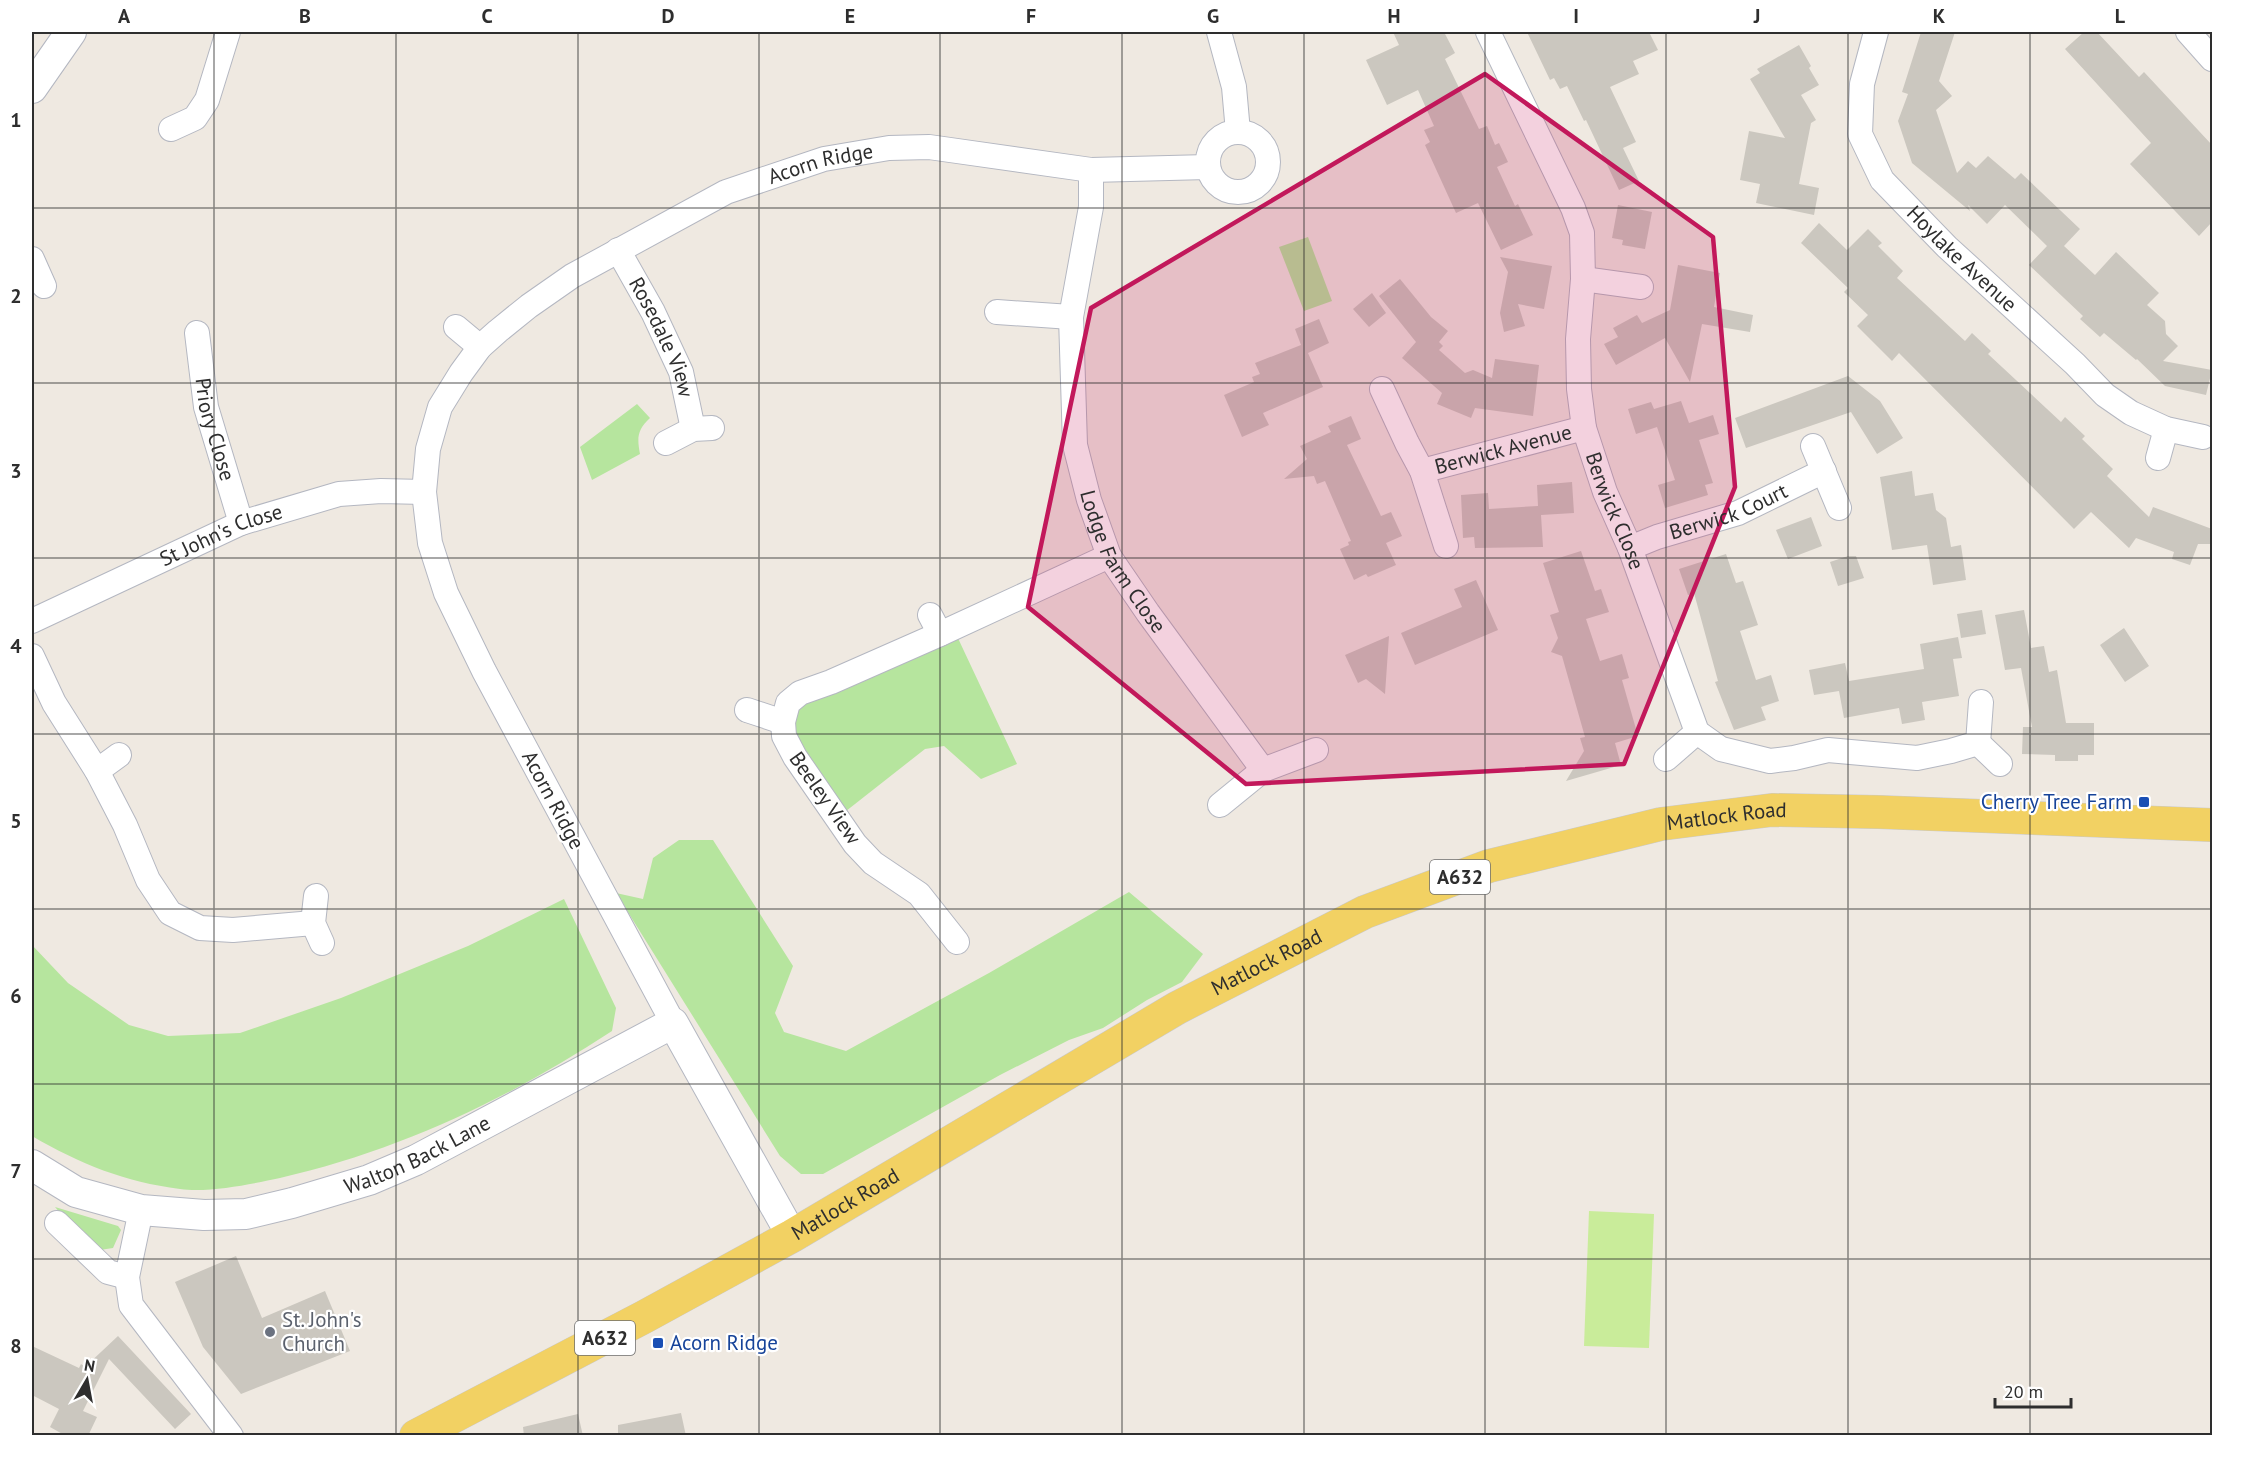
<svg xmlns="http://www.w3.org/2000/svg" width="2244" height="1467" viewBox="0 0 2244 1467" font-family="'PT Sans',sans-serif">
	<rect width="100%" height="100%" fill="#efe9e1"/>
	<!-- green -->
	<path fill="#b6e59e" d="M1308,237L1332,301L1304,311L1279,247Z
		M637,404L650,418C637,430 637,438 640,454L592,480L580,447Z
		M956,634L1017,764L981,779L944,746L925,749L841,815C820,782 786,746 796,704Z
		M679,840H713L793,966L775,1013L784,1032L846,1051L989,973L1129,892L1203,954L1182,982L1147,1000L1103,1028L1069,1040L1000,1075L823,1174H801L780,1156L616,893L643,899L653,858Z
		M564,899L616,1008L612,1031C510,1098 399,1151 280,1178C252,1184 209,1193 180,1189C125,1182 80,1164 32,1136V945L68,983L129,1025L168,1036L240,1033L341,998L468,946Z
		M55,1207L118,1226L121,1230L113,1248L93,1251Z"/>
	<!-- pitch -->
	<path fill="#c9ec9a" d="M1589,1211L1654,1214L1649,1348L1584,1346Z"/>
	<!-- building -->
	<path fill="#cbc7bf" d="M1393,32H1444L1455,53L1445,59L1479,129L1487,126L1495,145L1499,143L1508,162L1497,167L1515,206L1518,204L1533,235L1501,250L1478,203L1456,213L1425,145L1430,142L1424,130L1434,126L1418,90L1387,105L1366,60L1399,45Z
		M1527,32H1649L1658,50L1633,61L1639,74L1610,87L1636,142L1623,148L1639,181L1619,190L1586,120L1584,121L1567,86L1560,89L1554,78L1550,80Z
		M1921,32H1955L1939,81L1952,96L1936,110L1957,173L1968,161L1976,168L1988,156L2015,179L2021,173L2080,229L2064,246L2095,275L2116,252L2159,293L2147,305L2165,321L2166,334L2178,346L2163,361L2212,370L2206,395L2165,386L2137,359L2136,360L2104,333L2100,337L2080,319L2083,316L2029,265L2047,246L2005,205L1987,224L1968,205L1970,211L1912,163L1898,121L1908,94L1902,92Z
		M2084,32H2097L2139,77L2144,72L2212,145V222L2199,236L2130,164L2151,143L2065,49Z
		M1799,45L1811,66L1809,68L1819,85L1801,95L1816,120L1811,123L1799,184L1819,188L1814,215L1756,203L1760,184L1740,180L1749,131L1785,138L1750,79L1760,73L1757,69Z
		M1618,205L1652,212L1645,249L1622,245L1623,240L1612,238Z
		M1819,223L1847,250L1868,229L1882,243L1878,246L1903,271L1897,278L1965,341L1972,333L1991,351L1988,354L2061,422L2065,417L2085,436L2082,439L2113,469L2107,476L2149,517L2153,507L2212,529V544H2198L2190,565L2172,559L2174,552L2136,538L2129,548L2091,512L2074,529L1899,353L1892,361L1857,326L1868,315L1844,292L1848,288L1801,243Z
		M1500,257L1552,266L1544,309L1518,304L1525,326L1504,332L1500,313L1508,272Z
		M1678,265L1720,273L1714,307L1753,315L1750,332L1702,324L1690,382L1665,338L1616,365L1604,344L1618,337L1613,328L1637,315L1642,323L1670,310Z
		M1400,279L1431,317L1448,331L1439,342L1443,346L1439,350L1465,373L1473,370L1492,378L1495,359L1539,365L1533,416L1475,408L1471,418L1437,404L1442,393L1402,358L1416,342L1379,296Z
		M1372,293L1386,313L1369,327L1353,309Z
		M1319,319L1329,343L1308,353L1323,387L1263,413L1269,425L1242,437L1224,395L1254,382L1252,377L1260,374L1255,363L1301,345L1295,329Z
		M1848,376L1880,401L1903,438L1877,454L1851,412L1746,448L1735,418Z
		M1681,401L1689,423L1713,415L1719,434L1699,440L1713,483L1705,485L1708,495L1665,508L1658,485L1675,480L1657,427L1636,434L1628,409L1651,402L1654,409Z
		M1351,416L1361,439L1347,445L1381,516L1391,512L1402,536L1386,543L1396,565L1368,577L1366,574L1354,580L1340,549L1349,545L1348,542L1351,541L1325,481L1317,484L1314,476L1284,479L1307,459L1300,446L1331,432L1328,426Z
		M1912,471L1915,496L1933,493L1936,510L1946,518L1951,547L1961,545L1966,580L1933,585L1927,545L1892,550L1880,477Z
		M1572,482L1574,513L1541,515L1543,547L1475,548L1474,537L1463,538L1461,495L1488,493L1489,509L1538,506L1537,485Z
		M1811,517L1822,546L1788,559L1776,530Z
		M1581,551L1595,591L1601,589L1609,612L1586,619L1600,661L1622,654L1629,678L1622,680L1638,736L1615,743L1621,765L1566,781L1584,751L1580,738L1585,737L1562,656L1551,652L1558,638L1550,615L1559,612L1543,563Z
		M1726,554L1736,583L1743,581L1758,625L1740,631L1756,680L1771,675L1779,701L1761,707L1766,720L1734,730L1715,682L1718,681L1694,593L1688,595L1679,569Z
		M1848,556H1856L1864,578L1838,586L1830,562Z
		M1476,580L1498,630L1415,665L1401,633L1462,607L1454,589Z
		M1982,610L1986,634L1961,638L1957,614Z
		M2024,610L2031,648L2044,646L2049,672L2057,670L2066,723H2094V755H2078V761H2055V755L2022,754L2023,727H2032L2021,668L2005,670L1995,615Z
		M2124,628L2149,666L2125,682L2100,645Z
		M1389,636L1385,694L1366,679L1358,683L1345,655Z
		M1958,637L1962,658L1953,659L1959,696L1922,702L1925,720L1902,724L1899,708L1844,718L1839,691L1814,695L1809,670L1845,663L1849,681L1924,669L1920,644Z
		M236,1256L262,1318L325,1291L350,1351L241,1394L203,1347L175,1282Z
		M118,1336L191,1414L175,1429L109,1359L83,1411L97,1417L88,1436H66L50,1427L59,1409L32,1395V1346L79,1368L81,1364L85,1367Z
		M681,1413L686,1436H618V1425Z
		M578,1414L583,1436H524L523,1427Z"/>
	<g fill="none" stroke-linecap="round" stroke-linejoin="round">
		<!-- minor casing -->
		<g stroke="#b4b7c1" stroke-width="26">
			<g id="minor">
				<path d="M1219,32L1234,87L1238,132"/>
				<path id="s1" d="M1488,32L1573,208L1582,233L1583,279L1578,339L1579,389L1584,428L1605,492L1630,548L1697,732L1721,749L1770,761L1794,758L1828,750L1917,758L1951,751L1978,743L1981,702"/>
				<path id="s2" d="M1876,32L1862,84L1860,134L1882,180L1947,247L2075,364L2105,395L2131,413L2166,429L2203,437"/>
				<path d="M2188,32L2212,59"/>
				<path d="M171,129L195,118L207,100L228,32"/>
				<circle cx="1238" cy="162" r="30"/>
				<path id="s3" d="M1091,170V207L1071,317L1075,445L1089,500L1109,556L1148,613L1263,770"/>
				<path id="s4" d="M618,250L653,312L681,372L693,429"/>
				<path d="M32,259L44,286"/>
				<path d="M1583,279L1641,287"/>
				<path d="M997,312L1071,317"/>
				<path d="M456,327L480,347"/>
				<path id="s5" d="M197,333L206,407L241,523"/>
				<path d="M1382,389L1407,443L1422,471L1446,546"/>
				<path d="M666,443L693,429L712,428"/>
				<path d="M1813,446L1839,508"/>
				<path d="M2158,458L2166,429"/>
				<path id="s6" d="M1422,471L1584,428"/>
				<path id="s7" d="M1630,548L1657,537L1738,513L1824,471"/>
				<path d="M930,615L940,634"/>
				<path id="s8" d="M32,621L241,523L339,494L381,491L424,492"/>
				<path d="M32,656L54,703L97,771L125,825L148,880L170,913L200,928L233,930L313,923"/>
				<path d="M747,710L783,722"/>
				<path d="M1978,743L2000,764"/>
				<path d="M1666,759L1697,732"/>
				<path d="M97,771L119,755"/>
				<path d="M1220,805L1263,770L1316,750"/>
				<path d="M316,896L313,923L322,943"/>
				<path d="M957,942L919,894L873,863L855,844L795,757L784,736L783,722L788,703L800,693L831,682L940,634L1109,556"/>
				<path id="s9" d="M673,1023L484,671L446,593L430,543L424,492L428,449L440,407L461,373L480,347L498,331L529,306L572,276L726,192L824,159L889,148L929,147L1091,170L1208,167"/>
				<path d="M141,1210L127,1277L131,1305L231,1436"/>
				<path d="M57,1223L108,1272L127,1277"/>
			</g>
		</g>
		<!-- tertiary casing -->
		<g stroke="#b4b7c1" stroke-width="32">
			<g id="tertiary">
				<path d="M32,88L71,32"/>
				<path id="s10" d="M32,1165L76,1192L141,1210L204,1215L246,1214L292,1203L369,1180L416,1160L673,1023L792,1236"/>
			</g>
		</g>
		<!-- primary casing -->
		<g stroke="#c9c9c9" stroke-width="34">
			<g id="primary">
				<path id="s11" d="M416,1436L644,1317L792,1236L1177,1008L1365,912L1489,866L1661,824L1772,810L1878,812L2212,825"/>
			</g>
		</g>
		<!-- minor -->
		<use href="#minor" stroke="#fff" stroke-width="24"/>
		<!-- tertiary -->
		<use href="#tertiary" stroke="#fff" stroke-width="30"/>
		<!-- primary -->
		<use href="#primary" stroke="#f2d163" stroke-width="33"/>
	</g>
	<!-- marked area -->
	<path fill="#c2185b" fill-opacity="0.2" stroke="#c2185b" stroke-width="4.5" stroke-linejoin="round" d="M1485,74L1713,237L1735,487L1624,764L1246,784L1028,607L1091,308Z"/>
	<!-- grid -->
	<path fill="none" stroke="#2e2e2e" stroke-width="1.5" stroke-opacity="0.55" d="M214,32V1436M396,32V1436M578,32V1436M759,32V1436M940,32V1436M1122,32V1436M1304,32V1436M1485,32V1436M1666,32V1436M1848,32V1436M2030,32V1436M32,208H2212M32,383H2212M32,558H2212M32,734H2212M32,909H2212M32,1084H2212M32,1259H2212"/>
	<!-- markers -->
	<g fill="#1a4fb4" stroke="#fff" stroke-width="2">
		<rect x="2138" y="796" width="12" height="12" rx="3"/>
		<rect x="652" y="1337" width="12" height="12" rx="3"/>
	</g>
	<circle fill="#6b7280" stroke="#fff" stroke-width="2" cx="270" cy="1332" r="6"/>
	<g text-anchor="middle" stroke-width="4.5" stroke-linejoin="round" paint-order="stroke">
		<!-- shield labels -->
		<g fill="#fff" stroke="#6d6d6d" stroke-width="1.5">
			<rect x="1430" y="860" width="60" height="34" rx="4.5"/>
			<rect x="575" y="1321" width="60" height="34" rx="4.5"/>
		</g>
		<g font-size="20" font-weight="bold" fill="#2e2e2e">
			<text x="1460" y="884">A632</text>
			<text x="605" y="1345">A632</text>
		</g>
		<!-- street labels -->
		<g font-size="21" fill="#2e2e2e" stroke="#fff">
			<text dy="7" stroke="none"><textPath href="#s9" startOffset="1140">Acorn Ridge</textPath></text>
			<text dy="7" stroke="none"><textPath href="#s2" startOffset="267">Hoylake Avenue</textPath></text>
			<text dy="7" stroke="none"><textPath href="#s4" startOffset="98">Rosedale View</textPath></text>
			<text dy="7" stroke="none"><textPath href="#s5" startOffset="98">Priory Close</textPath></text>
			<text dy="7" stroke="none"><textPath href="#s6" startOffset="84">Berwick Avenue</textPath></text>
			<text dy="7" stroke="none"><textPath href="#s1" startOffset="506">Berwick Close</textPath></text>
			<text dy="7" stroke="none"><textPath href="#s7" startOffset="105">Berwick Court</textPath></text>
			<text dy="7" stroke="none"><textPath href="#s8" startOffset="208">St John's Close</textPath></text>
			<text dy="7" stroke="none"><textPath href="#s3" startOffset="404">Lodge Farm Close</textPath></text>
			<text transform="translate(825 798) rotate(55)" y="7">Beeley View</text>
			<text transform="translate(553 800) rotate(62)" y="7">Acorn Ridge</text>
			<text dy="7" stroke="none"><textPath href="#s11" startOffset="1460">Matlock Road</textPath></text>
			<text dy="7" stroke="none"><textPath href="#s11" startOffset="974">Matlock Road</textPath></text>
			<text dy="7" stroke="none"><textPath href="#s10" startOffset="406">Walton Back Lane</textPath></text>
			<text dy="7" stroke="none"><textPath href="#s11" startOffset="488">Matlock Road</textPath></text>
		</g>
		<!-- transit labels -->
		<g font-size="21" fill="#164399" stroke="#fff" text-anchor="end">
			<text x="2132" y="809">Cherry Tree Farm</text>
			<text x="670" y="1350" text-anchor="start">Acorn Ridge</text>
		</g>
		<!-- worship labels -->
		<g font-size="21" fill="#5b616d" stroke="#fff" text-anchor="start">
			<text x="282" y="1327">St. John's<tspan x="282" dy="24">Church</tspan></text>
		</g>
	</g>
	<!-- border -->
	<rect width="2244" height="1467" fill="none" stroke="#ffffff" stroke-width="66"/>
	<!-- north arrow -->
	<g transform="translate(87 1380) rotate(10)" stroke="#ffffff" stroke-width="4.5" paint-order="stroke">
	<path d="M0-4.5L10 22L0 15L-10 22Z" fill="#2e2e2e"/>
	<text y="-9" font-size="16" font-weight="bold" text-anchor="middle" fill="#2e2e2e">N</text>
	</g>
	<!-- scale -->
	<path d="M1995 1398v9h76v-9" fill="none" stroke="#2e2e2e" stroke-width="3"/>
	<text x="2004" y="1398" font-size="18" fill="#2e2e2e" stroke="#ffffff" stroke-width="4.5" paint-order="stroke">20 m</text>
	<rect x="33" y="33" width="2178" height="1401" fill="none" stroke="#2e2e2e" stroke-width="2"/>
	<g font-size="20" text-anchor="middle" font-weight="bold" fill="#2e2e2e">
		<text x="124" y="23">A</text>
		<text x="305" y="23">B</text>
		<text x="487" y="23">C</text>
		<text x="668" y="23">D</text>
		<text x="850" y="23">E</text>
		<text x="1031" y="23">F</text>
		<text x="1213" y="23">G</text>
		<text x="1394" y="23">H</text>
		<text x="1576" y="23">I</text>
		<text x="1757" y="23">J</text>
		<text x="1939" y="23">K</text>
		<text x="2120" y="23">L</text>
		<text x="16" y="127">1</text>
		<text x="16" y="303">2</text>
		<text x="16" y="478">3</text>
		<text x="16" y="653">4</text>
		<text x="16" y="828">5</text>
		<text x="16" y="1003">6</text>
		<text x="16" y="1178">7</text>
		<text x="16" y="1353">8</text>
	</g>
</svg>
